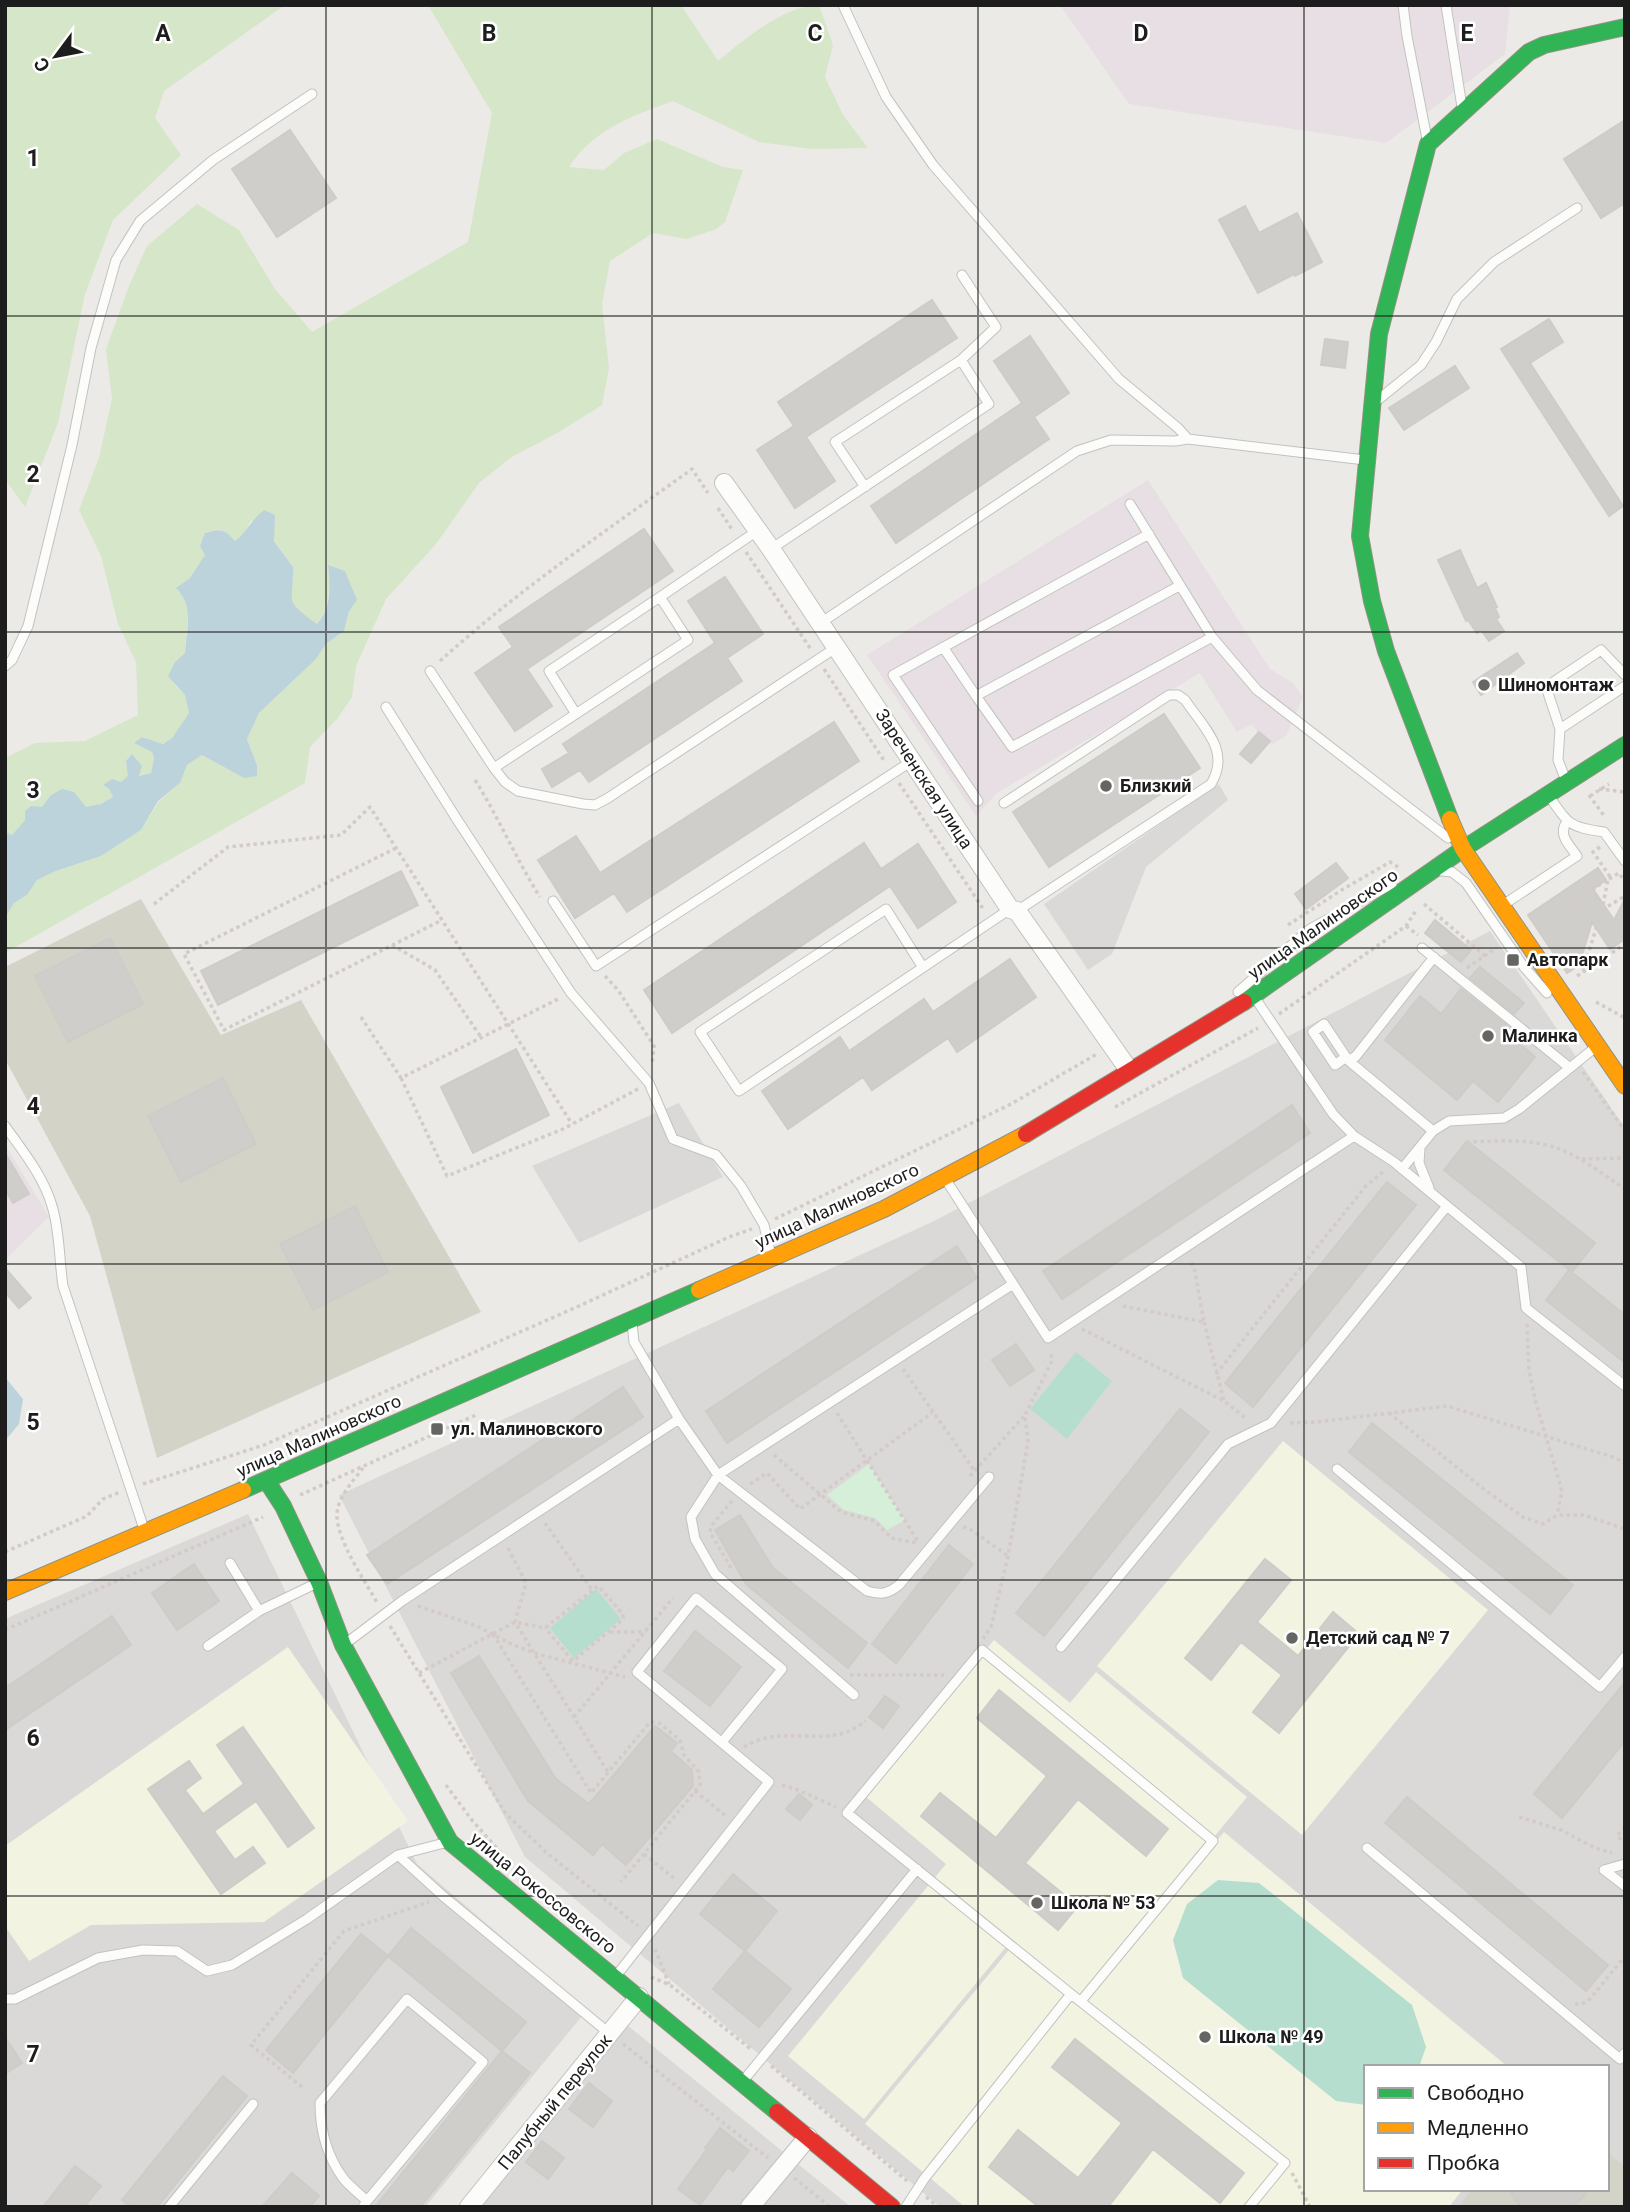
<svg xmlns="http://www.w3.org/2000/svg" width="1630" height="2212" viewBox="0 0 1630 2212" font-family="Roboto,sans-serif">
	<rect width="100%" height="100%" fill="#ebeae6"/>
	<!-- residential -->
	<path fill="#dad9d7" fill-rule="evenodd" d="M1219,784L1228,800L1146,867L1112,954L1088,970L1044,904Z
		M1490,931L1625,1128V2207H940L525,1857L339,1495L934,1221ZM1366,2067H1607V2189H1366Z
		M679,1103L723,1177L579,1243L532,1166Z
		M248,1514L417,1864L587,2010L425,2207H5V1619Z
		M627,2025L851,2207H479Z"/>
	<!-- industrial -->
	<path fill="#e8dfe4" d="M1060,5H1510L1505,54L1386,143L1129,104Z
		M1148,480L1270,669L1293,683L1303,697L1286,736L1271,745L1265,737L1262,739L1252,724L1237,732L1200,673L997,793L976,816L867,655Z
		M5,1144L49,1217L5,1260Z"/>
	<!-- education -->
	<path fill="#f3f3e2" d="M1283,1441L1488,1610L1302,1835L1097,1666Z
		M994,1640L1070,1703L1096,1672L1247,1797L1081,1998L1010,1942L864,2119L788,2056L946,1864L865,1796Z
		M288,1647L408,1821L264,1922L91,1925L29,1961L5,1926V1846Z
		M1224,1832L1508,2067H1366V2189H1463L1449,2207H965L865,2124L1009,1950L1079,2007Z"/>
	<!-- construction -->
	<path fill="#d3d3c8" d="M141,899L221,1035L301,1000L481,1312L157,1458L90,1216L5,1059V967Z
		M1607,2152L1625,2167V2207H1458L1472,2189H1607Z"/>
	<!-- grass -->
	<path fill="#d6e6c8" d="M5,5H285L164,91L155,118L181,155L113,220L85,294L58,423L25,507L5,479Z
		M428,5H681L718,61C744,40 785,5 819,5L833,45L825,77L843,115L868,148L812,149L759,142L673,101C632,116 594,129 569,167L604,170L624,153L657,139L723,167L743,170L725,222L716,229L687,239L653,233L610,261L602,304L609,368L602,405L559,432L510,458L479,483L436,544L386,599L356,666L352,697L337,719L310,747L305,783L5,953V918L14,903L27,895L37,880L56,871L101,856L141,830L159,801L180,783L187,765L202,755L244,778L257,765L247,739L259,713L316,659L326,644L344,631L349,611L345,571L328,566C330,588 331,607 317,624L295,608L291,602L293,567L274,540L251,520L243,535L235,542C225,528 220,528 205,533L206,555L190,578L177,588C195,607 185,629 185,653L175,662V685L185,695L189,713L172,738L163,744L143,737L135,743L152,752L154,758L151,773L138,776L126,761L129,776L121,782L104,786L109,789L113,797L101,804L86,808L74,792L50,796L42,807L25,820L12,835L5,832V758L35,743L85,741L138,715L136,662L118,624L101,556L79,510L99,458L112,399L106,349L129,286L147,246L197,204L239,230L275,289L312,332L468,242L492,113Z"/>
	<!-- park -->
	<path fill="#d6efd8" d="M869,1464L905,1520L887,1530L875,1518L844,1510L827,1495Z"/>
	<!-- pitch -->
	<path fill="#b6decf" d="M1076,1352L1112,1381L1067,1439L1030,1409Z
		M596,1589L621,1619L574,1658L550,1628Z
		M1218,1880L1259,1883L1412,2005L1426,2047L1419,2067H1366V2105L1336,2101L1183,1978L1173,1940L1187,1904Z"/>
	<!-- water -->
	<path fill="#bdd3db" d="M264,510L275,515L274,541L293,567C294,605 282,599 317,624C332,607 330,587 328,565L345,571L357,600L349,611L344,631L326,644L316,659L259,713L247,739L257,765V776L244,778L202,755L187,765L180,783L158,801L141,830L101,856L56,871L37,880L27,895L14,903L5,918V832L12,835L25,820V811L31,806L42,807L50,796L62,789L74,792L86,807L101,804L113,797L109,789L103,785L112,779L121,782L128,776L126,761L132,754L142,766L139,776L151,773L154,758L152,752L134,743L142,737L163,744L172,738L189,713L185,695L168,676L175,662L185,653C186,630 195,606 176,588L190,578L205,555L200,546L205,533C220,528 225,529 235,541C247,532 250,521 264,510Z
		M5,1377L23,1399L19,1424L5,1441Z"/>
	<!-- building -->
	<path fill="#d0cecb" stroke="#ceccc8" stroke-width="2" d="M1625,120V203L1601,218L1564,159Z
		M290,130L336,198L277,237L232,169Z
		M1245,206L1259,233L1297,213L1322,262L1295,276L1294,274L1258,293L1219,220Z
		M932,300L957,338L806,437L835,481L795,508L757,450L794,426L778,402Z
		M1549,319L1563,342L1530,363L1623,506L1609,516L1501,349Z
		M1030,336L1069,393L1034,417L1049,439L896,543L871,506L1022,403L994,361Z
		M1325,339L1348,342L1345,368L1321,365Z
		M1455,366L1469,388L1404,430L1389,408Z
		M644,529L673,571L527,669L552,706L515,731L475,673L513,647L499,627Z
		M1460,550L1477,588L1486,583L1497,607L1495,608L1499,617L1496,619L1504,631L1489,641L1481,630L1477,633L1468,620L1466,621L1438,560Z
		M725,577L763,634L727,658L742,681L589,782L580,770L552,787L542,769L569,753L563,744L715,643L688,601Z
		M1517,653L1524,663L1481,695L1473,682Z
		M1164,714L1200,768L1049,867L1013,812Z
		M834,722L859,761L627,912L614,893L575,918L538,860L576,836L600,873Z
		M1259,732L1270,741L1251,763L1240,754Z
		M864,843L881,869L918,844L956,902L918,928L890,886L672,1033L644,990Z
		M1336,863L1348,878L1306,909L1295,894Z
		M1598,868L1606,880L1593,889L1614,920L1625,899V939L1610,949L1592,922L1579,965L1567,973L1528,915Z
		M401,871L418,905L218,1005L201,971Z
		M1435,920L1471,950L1461,962L1425,933Z
		M110,938L143,1004L68,1042L35,976Z
		M1010,959L1036,997L957,1052L948,1038L872,1090L863,1077L788,1129L762,1091L840,1037L849,1051L924,999L933,1012Z
		M1480,967L1524,1003L1514,1014L1470,978Z
		M1461,989L1506,1025L1502,1029L1535,1057L1498,1102L1473,1081L1457,1100L1385,1040L1420,996L1441,1014Z
		M516,1049L549,1115L473,1153L441,1087Z
		M223,1078L256,1144L181,1182L148,1116Z
		M1292,1105L1310,1133L1062,1299L1043,1271Z
		M1467,1141L1595,1243L1572,1272L1444,1170Z
		M5,1153L29,1194L13,1203L5,1189Z
		M1387,1182L1416,1205L1253,1407L1225,1383Z
		M355,1206L388,1272L313,1310L280,1244Z
		M957,1246L977,1278L727,1443L706,1411Z
		M5,1268L31,1298L19,1308L5,1292Z
		M1569,1270L1625,1315V1363L1546,1300Z
		M1016,1344L1034,1370L1010,1386L992,1360Z
		M623,1387L643,1417L387,1584L367,1555Z
		M1180,1409L1209,1432L1044,1636L1016,1613Z
		M1372,1423L1573,1585L1550,1614L1349,1452Z
		M740,1515L773,1568L867,1643L848,1668L746,1584L715,1530Z
		M949,1545L973,1564L896,1663L872,1644Z
		M1265,1559L1291,1580L1257,1622L1298,1656L1333,1612L1359,1634L1279,1733L1253,1712L1282,1675L1241,1642L1211,1680L1185,1658Z
		M194,1564L219,1601L177,1630L152,1593Z
		M112,1616L131,1645L5,1730V1688Z
		M695,1631L741,1667L710,1706L664,1671Z
		M479,1656L556,1779L589,1804L655,1726L677,1743L671,1751L692,1770L693,1786L626,1865L602,1844L593,1855L528,1801L451,1673Z
		M1625,1682V1741L1562,1818L1534,1794Z
		M999,1690L1168,1829L1146,1856L1078,1799L1025,1863L1078,1906L1058,1930L921,1816L940,1793L996,1838L1047,1776L977,1718Z
		M885,1696L899,1706L883,1728L869,1717Z
		M243,1727L314,1828L288,1847L256,1801L214,1831L235,1860L253,1847L265,1863L221,1894L148,1789L189,1761L201,1778L185,1790L203,1814L244,1784L217,1745Z
		M799,1794L812,1805L800,1820L786,1809Z
		M1407,1797L1608,1965L1586,1991L1385,1823Z
		M733,1874L777,1911L745,1951L700,1914Z
		M411,1928L526,2022L502,2051L388,1956Z
		M361,1934L388,1956L293,2073L266,2050Z
		M745,1951L791,1989L759,2027L713,1989Z
		M5,2037L22,2063L5,2074Z
		M1075,2039L1244,2173L1220,2203L1153,2149L1108,2207H1039L989,2167L1018,2130L1078,2178L1122,2123L1052,2067Z
		M502,2051L530,2073L420,2207H375Z
		M223,2076L247,2096L157,2207H130L122,2200Z
		M589,2083L612,2101L593,2127L569,2109Z
		M720,2128L749,2151L733,2171L728,2167L700,2205L678,2189L707,2149L705,2148Z
		M542,2141L564,2158L548,2179L526,2162Z
		M75,2166L101,2186L84,2207H43Z
		M292,2173L319,2196L310,2207H262Z
		M1509,2189H1590L1573,2207H1520Z"/>
	<g fill="none" stroke-linecap="round" stroke-linejoin="round">
		<!-- lane casing -->
		<g stroke="#c2c2c0" stroke-width="11">
			<path id="lane" d="M843,5L886,97L933,165L1119,379L1178,428L1188,439
				M1403,5L1407,36L1427,139
				M1446,5L1462,107
				M1379,399L1421,365L1436,342L1457,299L1494,262L1577,208
				M865,487L835,442L961,360
				M1130,504L1212,637L1257,690L1448,838
				M757,531L660,597L688,640L494,768L505,782L518,791L583,804L595,805L608,798L837,647
				M771,549L989,404L961,360L996,327L962,275
				M1179,586L976,696L1012,747L1212,637
				M819,624L1077,451L1111,440L1175,441L1188,439L1365,460
				M943,647L976,696
				M5,666L12,660L28,626L72,445L91,348L116,260L140,221L213,160L312,94
				M430,671L494,768
				M386,707L458,821L571,993L649,1083L673,1139L716,1155L741,1186L764,1225L771,1256
				M576,714L549,671L660,597
				M1560,729L1625,686
				M1565,778L1558,760L1560,729L1546,687L1601,650L1625,675
				M1549,796C1569,825 1569,827 1604,832L1625,861
				M978,801L893,675L1149,534
				M1004,803L1169,695H1178L1185,700C1204,728 1231,751 1211,784L1017,911
				M1441,871L1452,872L1466,883L1524,967L1547,993
				M553,901L596,966L912,761
				M1503,905L1577,856C1570,846 1557,834 1567,822
				M1422,948L1570,1068
				M922,966L886,909L700,1032L739,1091L1010,909
				M1238,992L1310,929L1392,884
				M1255,998L1333,1114L1354,1136L1394,1162L1447,1206
				M1346,1057L1335,1065L1313,1032L1324,1024L1346,1057L1349,1061L1356,1056L1434,957
				M1349,1061L1433,1131
				M5,1126C22,1150 44,1177 52,1206C60,1231 59,1260 63,1286L144,1529
				M1420,1148L1419,1163L1429,1188
				M1402,1169L1433,1131L1449,1121L1504,1118L1519,1109L1597,1046
				M946,1180L1048,1338L1354,1136
				M632,1323L634,1342L679,1419L718,1475L867,1591C881,1595 888,1594 899,1585L989,1477
				M1337,1469L1600,1687L1625,1657
				M230,1563L259,1611
				M345,1644L402,1601L679,1419
				M208,1646L259,1611L317,1583
				M1061,1647L1228,1444L1271,1423L1447,1206L1521,1267L1526,1308L1625,1386
				M854,1695L715,1574L695,1539L691,1517L718,1475L1013,1284
				M448,1842L398,1855L443,1896L610,2034
				M1367,1848L1620,2059L1625,2053
				M1604,1870L1625,1886
				M1604,1870L1625,1864
				M616,1976L769,1782L637,1672L696,1598L782,1669L722,1742
				M1071,1994L847,1813L982,1650L1213,1841L1081,2001
				M5,1999H15L98,1958L143,1950L177,1951L207,1971L232,1965L307,1919L398,1855
				M743,2081L917,1869
				M169,2207L253,2104
				M363,2207L367,2201L483,2062L407,1999L320,2103C320,2129 327,2156 343,2178C349,2186 360,2194 367,2201
				M906,2207L924,2179L1071,1994L1285,2163L1249,2207"/>
		</g>
		<!-- street casing -->
		<g stroke="#c2c2c0" stroke-width="20">
			<path id="street" d="M724,483L771,549L1010,909L1017,911L1129,1070
				M469,2207L639,1997
				M750,2207L808,2137"/>
		</g>
		<!-- fast casing -->
		<g stroke="#909380" stroke-width="18">
			<path id="fast" d="M1450,819L1386,651L1372,601L1360,536L1379,334L1428,144L1529,52L1544,45L1625,27
				M1244,1002L1463,849L1625,745
				M266,1480L283,1506L319,1582L343,1645L450,1842L777,2112
				M243,1490L699,1290"/>
		</g>
		<!-- slow casing -->
		<g stroke="#909380" stroke-width="18">
			<path id="slow" d="M1450,819L1463,849L1625,1086
				M699,1290L884,1209L1026,1134
				M5,1592L243,1490"/>
		</g>
		<!-- jam casing -->
		<g stroke="#909380" stroke-width="18">
			<path id="jam" d="M1026,1134L1244,1002
				M777,2112L892,2207"/>
		</g>
		<!-- path -->
		<path stroke="#d4cac7" stroke-width="3.5" stroke-dasharray="3.5 3.5" stroke-linecap="butt" d="M718,508L733,531
			M746,552L812,651
			M440,661C518,590 606,531 692,469L708,493
			M824,669L885,762
			M475,780C499,818 516,859 540,897
			M899,783L984,910
			M1599,789L1625,792
			M1589,795L1605,817
			M1590,796L1609,784
			M1600,847L1593,852L1611,878
			M396,848L184,954L224,1030L442,920
			M1609,879L1619,873L1625,882
			M154,904L228,847L341,835L370,807L572,1124
			M1424,904L1485,956
			M1288,925L1340,891L1390,862L1398,867
			M1540,925L1608,879L1602,910
			M1406,926L1418,935
			M392,945L435,970L481,1037
			M1467,968L1496,948
			M1583,970L1602,910L1625,896
			M605,976L618,990L654,1046L652,1064
			M1577,976L1625,944
			M1596,1002L1625,1018
			M1279,1014L1406,926L1417,909
			M361,1017L401,1078L560,998
			M1583,1072L1625,1131
			M401,1078L447,1176L563,1129L638,1089
			M1115,1107L1258,1028
			M1582,1159L1625,1158
			M1446,1172L1470,1142C1495,1141 1522,1139 1547,1145C1575,1152 1601,1173 1625,1189
			M775,1219L1011,1104L1097,1054
			M1123,1306L1204,1322L1194,1267L1189,1260
			M1204,1322L1224,1401
			M1527,1324L1529,1370L1535,1399L1562,1491L1557,1515
			M1082,1329L1224,1401L1247,1419
			M903,1369L974,1470
			M1216,1374L1365,1187L1384,1171
			M837,1413L919,1543
			M1389,1413L1485,1490L1523,1517L1543,1524L1557,1515H1584L1625,1529
			M1290,1423L1317,1422L1447,1406L1613,1457L1625,1463
			M774,1455L841,1512L875,1521L891,1538L918,1543
			M363,1468C353,1481 337,1498 337,1515C337,1541 365,1581 378,1604
			M970,1476L1025,1415
			M143,1484L264,1445L579,1306L729,1237L752,1229
			M750,1484L767,1473L800,1509L932,1413
			M300,1495L478,1414
			M545,1523L592,1590
			M963,1527L970,1529L1008,1556
			M508,1548L526,1583L515,1622L608,1772
			M5,1552L87,1516L103,1499L120,1492
			M731,1568L710,1532L712,1525L732,1501
			M418,1606L477,1626L509,1643L534,1653L625,1677
			M390,1626L506,1814L547,1853L638,1926
			M5,1630L263,1517
			M610,1632H646
			M493,1634L591,1793L650,1722L659,1723L680,1740L684,1755L699,1772L700,1785L621,1882
			M983,1639L991,1627L1008,1556L1028,1442L1025,1415L1052,1361L1051,1351
			M419,1673L515,1622L545,1628L598,1586L623,1614V1618L620,1622L573,1661L545,1628
			M850,1675H944
			M574,1717L673,1598
			M744,1747C780,1725 812,1744 847,1732C853,1729 860,1725 866,1721
			M446,1785L471,1819L501,1853
			M782,1785L798,1790L836,1807
			M695,1791L726,1816
			M1519,1817L1561,1830L1595,1848L1612,1853
			M1625,1827L1617,1836L1625,1843
			M644,1854L675,1879
			M655,1949L669,1984
			M651,1977L670,1985L752,2050
			M1575,2004H1582L1590,1999L1625,1956
			M623,2044L768,2158
			M771,2066L907,2181
			M302,2087L251,2045L344,1931L429,1902
			M1292,2173L1310,2207
			M794,2178L830,2207
			M926,2197L938,2207"/>
		<!-- lane -->
		<use href="#lane" stroke="#fcfcfb" stroke-width="9"/>
		<!-- street -->
		<use href="#street" stroke="#fcfcfb" stroke-width="18"/>
		<!-- fast -->
		<use href="#fast" stroke="#30b455" stroke-width="16"/>
		<!-- slow -->
		<use href="#slow" stroke="#ff9f0a" stroke-width="16"/>
		<!-- jam -->
		<use href="#jam" stroke="#e5322d" stroke-width="16"/>
	</g>
	<!-- grid -->
	<path fill="none" stroke="#1d1d1d" stroke-width="2" stroke-opacity="0.55" d="M326,5V2207M652,5V2207M978,5V2207M1304,5V2207M5,316H1625M5,632H1625M5,948H1625M5,1264H1625M5,1580H1625M5,1896H1625"/>
	<!-- markers -->
	<g fill="#656563" stroke="#fff" stroke-width="2.5">
		<circle cx="1484" cy="685" r="7"/>
		<circle cx="1106" cy="786" r="7"/>
		<rect x="1506" y="953" width="14" height="14" rx="3.5"/>
		<circle cx="1488" cy="1036" r="7"/>
		<rect x="430" y="1422" width="14" height="14" rx="3.5"/>
		<circle cx="1292" cy="1638" r="7"/>
		<circle cx="1037" cy="1903" r="7"/>
		<circle cx="1205" cy="2037" r="7"/>
	</g>
	<g text-anchor="middle" stroke-width="5" stroke-linejoin="round" paint-order="stroke">
		<!-- poi labels -->
		<g font-size="18" font-weight="bold" fill="#1d1d1d" stroke="#fff" text-anchor="start">
			<text x="1498" y="691">Шиномонтаж</text>
			<text x="1120" y="792">Близкий</text>
			<text x="1527" y="966">Автопарк</text>
			<text x="1502" y="1042">Малинка</text>
			<text x="451" y="1435">ул. Малиновского</text>
			<text x="1306" y="1644">Детский сад № 7</text>
			<text x="1051" y="1909">Школа № 53</text>
			<text x="1219" y="2043">Школа № 49</text>
		</g>
		<!-- street labels -->
		<g font-size="18" fill="#1d1d1d" stroke="#fff">
			<text transform="translate(924 779) rotate(57)" y="6">Зареченская улица</text>
			<text transform="translate(1323 924) rotate(-35)" y="6">улица Малиновского</text>
			<text transform="translate(837 1206) rotate(-25)" y="6">улица Малиновского</text>
			<text transform="translate(319 1436) rotate(-24)" y="6">улица Малиновского</text>
			<text transform="translate(543 1893) rotate(39)" y="6">улица Рокоссовского</text>
			<text transform="translate(555 2102) rotate(-51)" y="6">Палубный переулок</text>
		</g>
	</g>
	<g font-size="23" text-anchor="middle" font-weight="bold" fill="#1d1d1d" stroke="#fff" stroke-width="5" stroke-linejoin="round" paint-order="stroke">
		<text x="163" y="41">A</text>
		<text x="489" y="41">B</text>
		<text x="815" y="41">C</text>
		<text x="1141" y="41">D</text>
		<text x="1467" y="41">E</text>
		<text x="33" y="166">1</text>
		<text x="33" y="482">2</text>
		<text x="33" y="798">3</text>
		<text x="33" y="1114">4</text>
		<text x="33" y="1430">5</text>
		<text x="33" y="1746">6</text>
		<text x="33" y="2062">7</text>
	</g>
	<!-- border -->
	<rect width="1630" height="2212" fill="none" stroke="#1d1d1d" stroke-width="14"/>
	<!-- legend -->
	<rect x="1364" y="2065" width="245" height="126" fill="#ffffff" stroke="#a5a5a5" stroke-width="2"/>
	<rect x="1378" y="2088" width="35" height="10" fill="#30b455" stroke="#a5a5a5" stroke-width="2"/>
	<text x="1427" y="2100" font-size="21" fill="#1d1d1d">Свободно</text>
	<rect x="1378" y="2123" width="35" height="10" fill="#ff9f0a" stroke="#a5a5a5" stroke-width="2"/>
	<text x="1427" y="2135" font-size="21" fill="#1d1d1d">Медленно</text>
	<rect x="1378" y="2158" width="35" height="10" fill="#e5322d" stroke="#a5a5a5" stroke-width="2"/>
	<text x="1427" y="2170" font-size="21" fill="#1d1d1d">Пробка</text>
	<!-- north arrow -->
	<g transform="translate(56 56) rotate(238)" stroke="#ffffff" stroke-width="5" paint-order="stroke">
	<path d="M0-5L12 26L0 18L-12 26Z" fill="#1d1d1d"/>
	<text y="-10" font-size="19" font-weight="bold" text-anchor="middle" fill="#1d1d1d">С</text>
	</g>
</svg>
